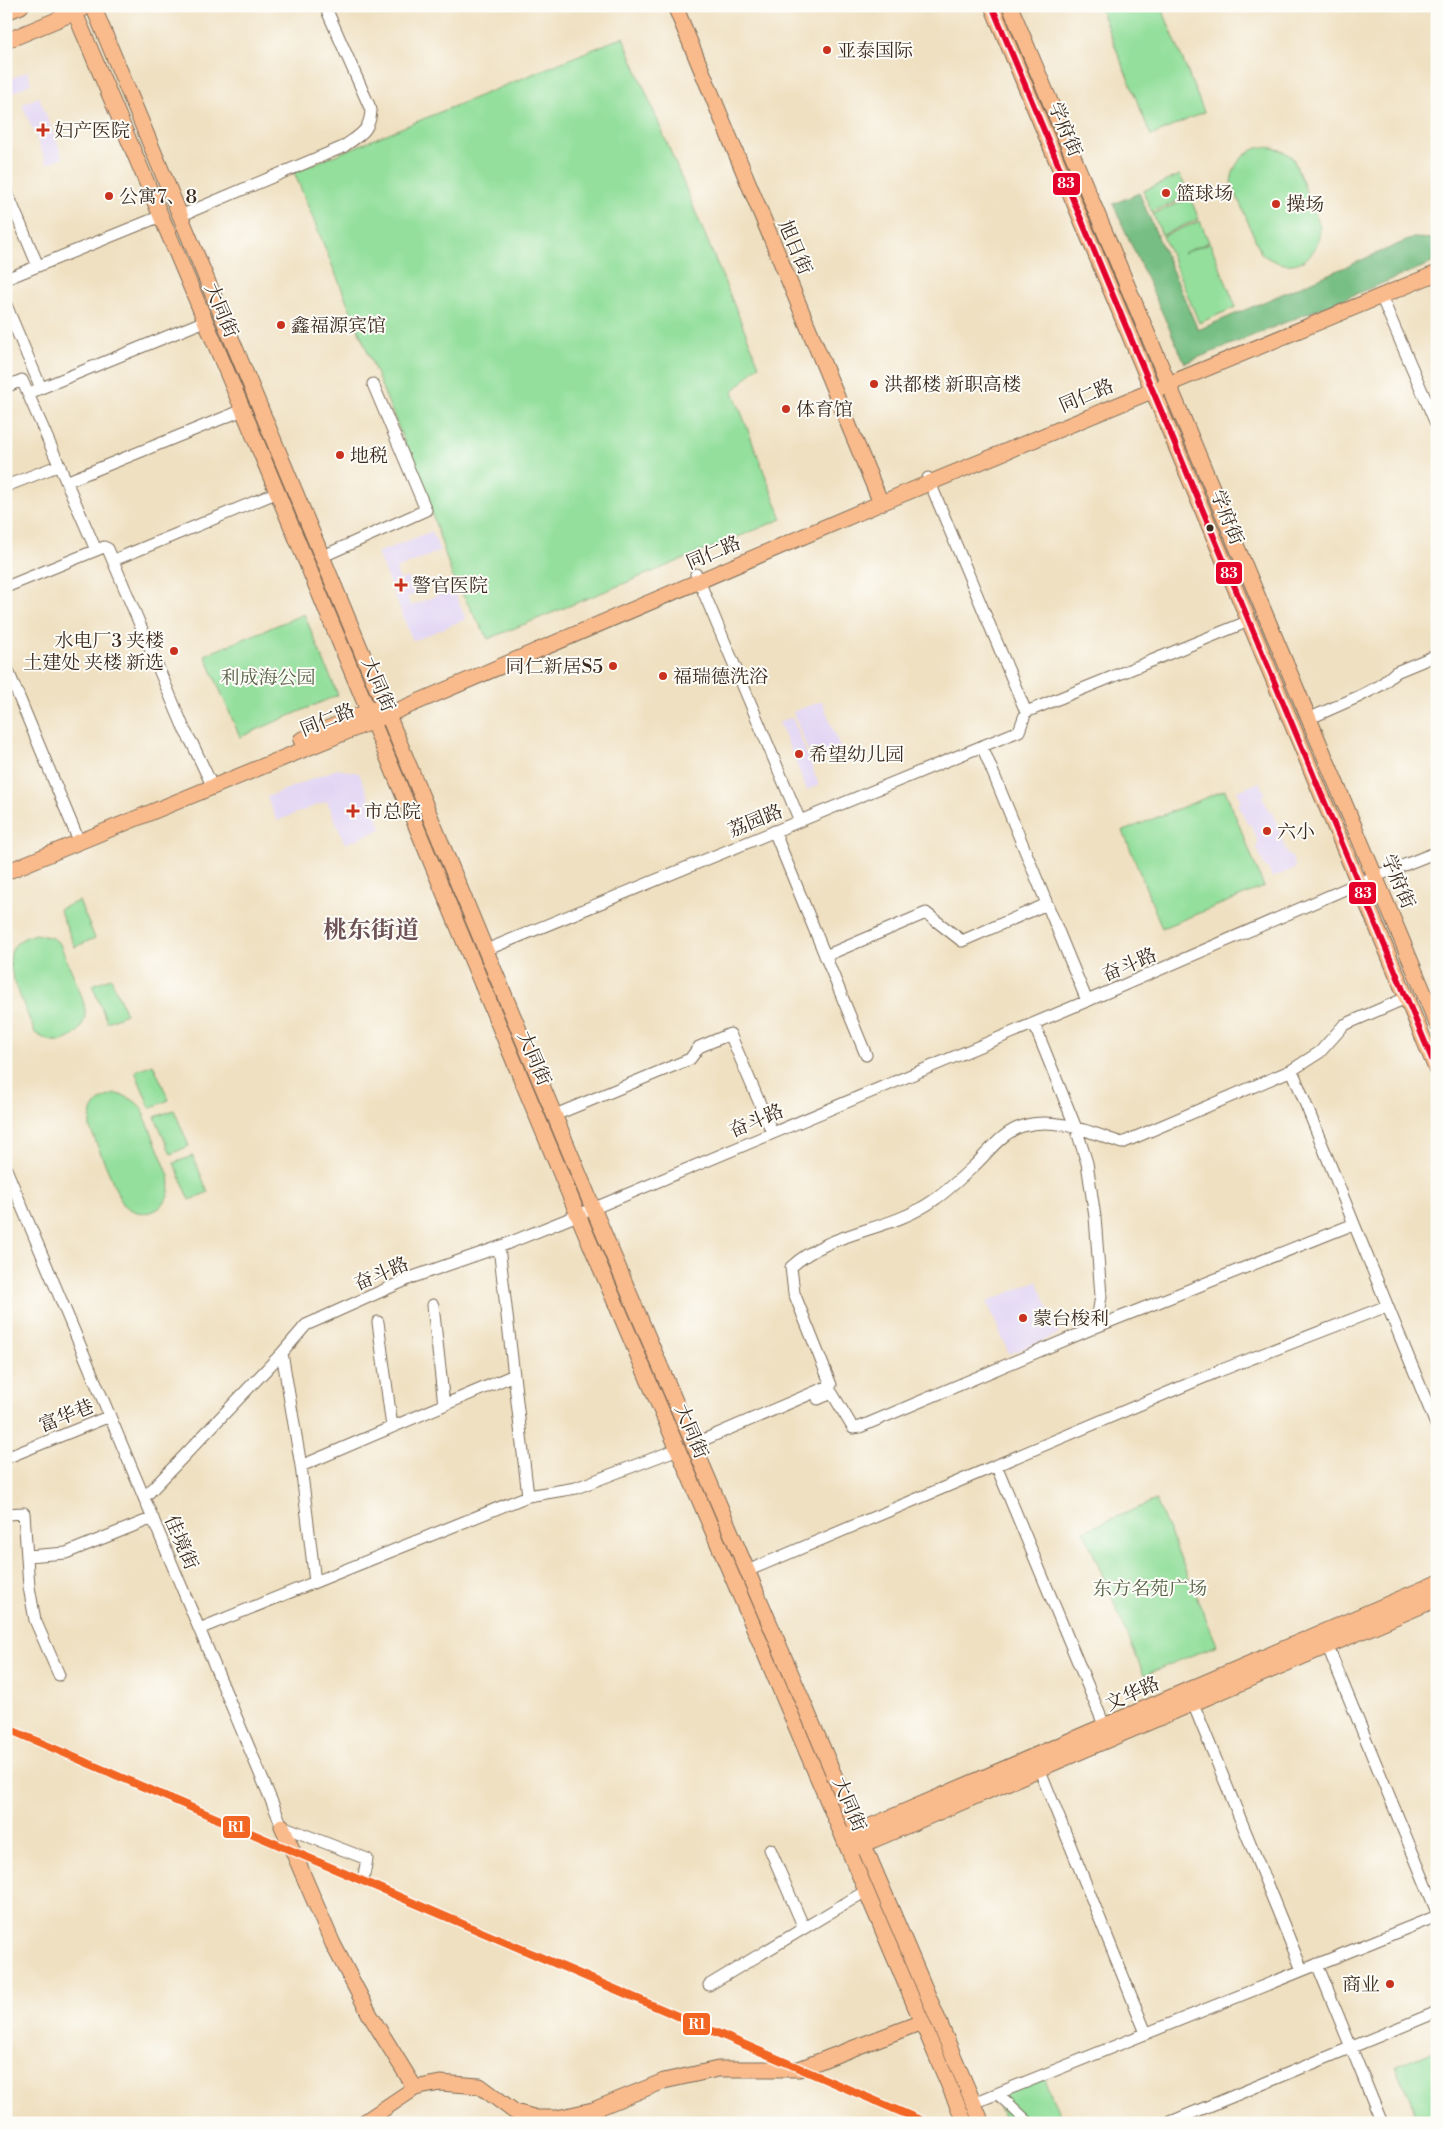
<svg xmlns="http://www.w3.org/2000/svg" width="1443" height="2129" viewBox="0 0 1443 2129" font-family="'Libre Bodoni','Noto Serif SC',serif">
	<rect width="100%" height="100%" fill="#fdfcf7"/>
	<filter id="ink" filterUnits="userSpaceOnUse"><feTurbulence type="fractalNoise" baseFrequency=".02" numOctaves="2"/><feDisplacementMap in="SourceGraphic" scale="10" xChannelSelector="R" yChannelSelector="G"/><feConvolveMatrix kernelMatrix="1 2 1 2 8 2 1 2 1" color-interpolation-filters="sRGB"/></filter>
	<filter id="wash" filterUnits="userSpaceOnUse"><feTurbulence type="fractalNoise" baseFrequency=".0096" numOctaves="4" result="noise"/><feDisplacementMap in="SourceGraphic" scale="20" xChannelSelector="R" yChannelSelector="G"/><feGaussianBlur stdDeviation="1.12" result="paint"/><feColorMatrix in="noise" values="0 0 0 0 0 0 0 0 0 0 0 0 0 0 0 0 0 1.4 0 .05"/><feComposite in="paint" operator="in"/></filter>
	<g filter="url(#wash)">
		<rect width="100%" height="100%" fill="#efe0c1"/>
		<!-- built -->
		<path fill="#e1d4f4" d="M28,71L31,83L9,95L12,103L6,105V81Z
			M39,97L63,157L47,164L22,104Z
			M432,531L440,551L396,569L400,580L408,577L415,594L407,597L411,606L453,589L466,619L413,641L377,553Z
			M822,701L842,752L813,763L793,712Z
			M792,717L819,785L807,790L779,722Z
			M337,769L359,773L382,829L345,844L327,801L277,821L267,797Z
			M1260,782L1265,794L1262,796L1270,813L1273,812L1288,856H1291L1296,868L1272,878L1268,868L1266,869L1256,846L1259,844L1251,824L1248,825L1238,803L1241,802L1237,791Z
			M1037,1281L1059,1334L1009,1354L987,1302Z"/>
		<!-- green -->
		<path fill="#93df9b" stroke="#67845c" d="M1099,6H1161L1204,112L1151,136Z
			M623,37L759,365L733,391L782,519L488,639L453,578L426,495L294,172Z
			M1260,147C1274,147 1282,149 1293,158L1320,226C1320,262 1289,276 1261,253L1231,182C1234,163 1242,154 1260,147Z
			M1180,175L1189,196L1152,212L1143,191Z
			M1190,198L1199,219L1162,235L1153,214Z
			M1200,221L1209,242L1183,253L1210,243L1236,307L1199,323L1163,236Z
			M304,614L338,695L240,737L205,655Z
			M1225,790L1264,887L1162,928L1123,831Z
			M79,901L95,938L75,947L59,909Z
			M35,934L53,938L60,944C66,960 84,996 85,1010C86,1022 79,1034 68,1039C56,1044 45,1040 35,1033C30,1020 24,1007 19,993C9,968 0,944 35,934Z
			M111,978L126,1014L107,1022L92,985Z
			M153,1064L169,1100L150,1108L135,1071Z
			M116,1094C127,1096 133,1099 141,1107L169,1176C175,1208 146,1224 122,1204L90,1128C89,1109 97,1098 116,1094Z
			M174,1110L189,1146L171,1154L155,1117Z
			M193,1156L208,1192L190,1200L174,1163Z
			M1156,1500L1217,1645L1144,1675L1084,1531Z
			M1437,2050V2123H1419L1396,2066Z
			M1043,2075L1063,2123H1005L999,2108L1002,2106L998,2094Z"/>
		<!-- forest -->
		<path fill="#76be83" stroke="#587450" d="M1139,193L1198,330L1413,238L1437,239V261L1185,363L1113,204Z"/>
	</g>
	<g filter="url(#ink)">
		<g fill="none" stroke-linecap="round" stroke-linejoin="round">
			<!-- minor casing -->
			<g stroke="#7a6a57" stroke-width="13">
				<path id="minor" d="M6,190L38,266
					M180,216L343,147C359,135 370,132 371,110L325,6
					M6,279L161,216
					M1381,296L1437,426
					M6,305L41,388
					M6,387L22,380L96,550
					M29,393L205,321
					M928,478L1026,712
					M68,481L243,410
					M6,486L60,465
					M321,557L426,510L373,384
					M114,560L276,493
					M696,574L800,821
					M6,587L104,547L108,549L185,731L192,743L209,779
					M6,666L76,834
					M1026,712L1249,621
					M1308,719L1360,696L1381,685L1396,672L1437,655
					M982,746L1087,1001
					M774,831L866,1055
					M486,950L1019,731L1026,712
					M825,956L926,913L962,941L1047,904
					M1034,1024L1076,1128L1087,1163L1095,1217L1101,1296L1096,1327
					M555,1115L690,1059L699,1047L730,1034L772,1132
					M6,1169L282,1826L367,1859L363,1880
					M1354,1224L1437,1427
					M499,1247L528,1496
					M433,1305L444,1405
					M378,1322L392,1427
					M282,1353L301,1466L315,1582
					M818,1399L832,1393L853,1428L860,1427L1096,1327L1354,1224L1292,1070
					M694,1444L831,1385L794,1293L791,1267C831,1230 890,1232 934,1200C949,1190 963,1176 977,1163C990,1150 1004,1131 1023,1126C1057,1116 1091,1133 1122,1143L1292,1070L1320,1052L1344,1025L1406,998
					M6,1458L110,1416
					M996,1465L1107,1732
					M301,1466L514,1375
					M144,1498L282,1353L306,1325L413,1277L499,1247L578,1215L1087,1001L1359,883L1437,852
					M6,1514L24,1513L29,1587L35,1620L59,1675
					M28,1556L66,1553L153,1518
					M747,1571L1219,1371L1387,1306
					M199,1629L528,1496L576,1488L678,1449
					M1325,1640L1437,1912
					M1190,1696L1302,1970
					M1039,1768L1146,2033
					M770,1849L804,1928
					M1317,1964L1382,2123
					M709,1985L866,1891
					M998,2094L1029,2123
					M974,2103L1437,1916
					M1168,2123L1437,2012"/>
			</g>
			<!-- major casing -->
			<g stroke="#7a6a57" stroke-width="17">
				<path id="major" d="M72,6L243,410L578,1215L965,2123
					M93,6L593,1208L982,2123
					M675,6L881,503
					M992,6L1437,1071
					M1010,6L1437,1024
					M6,12L21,6
					M6,41L83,9
					M301,740L376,708
					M6,872L373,721L881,503L1437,273
					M282,1826L333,1944L370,2015L415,2088
					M850,1835L1437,1583
					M857,1847L1437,1599
					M363,2123L415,2088L440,2083L480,2086L515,2112L537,2118H557L593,2110L664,2081L718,2069H799L922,2022"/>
			</g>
			<!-- minor -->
			<use href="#minor" stroke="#fff" stroke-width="11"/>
			<!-- major -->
			<use href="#major" stroke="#fabb8c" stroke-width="15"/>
			<!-- bus-1 casing -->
			<g stroke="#fdfcf7" stroke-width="10">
				<path id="bus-1" d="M992,6L1437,1071"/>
			</g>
			<!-- bus-1 -->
			<use href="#bus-1" stroke="#e4002b" stroke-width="6"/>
			<!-- rail-1 casing -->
			<g stroke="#fdfcf7" stroke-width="11">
				<path id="rail-1" d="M6,1728L927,2123"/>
			</g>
			<!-- rail-1 -->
			<use href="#rail-1" stroke="#f26522" stroke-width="8"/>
		</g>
	</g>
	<!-- markers -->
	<g fill="#c8321e" stroke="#fdfcf7" stroke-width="2">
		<circle cx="827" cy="50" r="5"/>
		<path d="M40.5 122.5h5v5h5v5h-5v5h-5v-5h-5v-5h5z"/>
		<circle cx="1166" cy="193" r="5"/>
		<circle cx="109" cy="196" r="5"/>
		<circle cx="1276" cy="204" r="5"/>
		<circle cx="281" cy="325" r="5"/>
		<circle cx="874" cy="384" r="5"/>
		<circle cx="786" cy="409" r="5"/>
		<circle cx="340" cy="455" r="5"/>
		<path d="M398.5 577.5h5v5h5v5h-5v5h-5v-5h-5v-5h5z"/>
		<circle cx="174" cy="651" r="5"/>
		<circle cx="613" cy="666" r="5"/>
		<circle cx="663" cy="676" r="5"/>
		<circle cx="799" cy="754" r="5"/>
		<path d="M350.5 803.5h5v5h5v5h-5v5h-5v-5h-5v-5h5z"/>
		<circle cx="1267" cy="831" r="5"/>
		<circle cx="1023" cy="1318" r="5"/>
		<circle cx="1390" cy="1984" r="5"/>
	</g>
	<circle fill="#3b2a1e" stroke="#fdfcf7" stroke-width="2" cx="1210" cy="528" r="4.5"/>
	<g text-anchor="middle" stroke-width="4" stroke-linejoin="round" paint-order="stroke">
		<!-- poi labels -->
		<g font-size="19" fill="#3b2a1e" stroke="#fdfcf7" text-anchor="start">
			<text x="837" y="57">亚泰国际</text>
			<text x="54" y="137">妇产医院</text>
			<text x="1176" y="200">篮球场</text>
			<text x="119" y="203">公寓7、8</text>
			<text x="1286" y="211">操场</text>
			<text x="291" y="332">鑫福源宾馆</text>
			<text x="884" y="391">洪都楼 新职高楼</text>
			<text x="796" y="416">体育馆</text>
			<text x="350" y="462">地税</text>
			<text x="412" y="592">警官医院</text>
			<text x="164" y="647" text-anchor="end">水电厂3 夹楼<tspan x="164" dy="22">土建处 夹楼 新选</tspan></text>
			<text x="603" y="673" text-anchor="end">同仁新居S5</text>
			<text x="673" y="683">福瑞德洗浴</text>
			<text x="809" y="761">希望幼儿园</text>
			<text x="364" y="818">市总院</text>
			<text x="1277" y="838">六小</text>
			<text x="1033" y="1325">蒙台梭利</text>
			<text x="1380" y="1991" text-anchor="end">商业</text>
		</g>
		<!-- street labels -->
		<g font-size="19" fill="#3b2a1e" stroke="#fdfcf7">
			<text transform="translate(1066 129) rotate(67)" y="7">学府街</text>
			<text transform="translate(796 247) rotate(67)" y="7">旭日街</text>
			<text transform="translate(222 310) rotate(67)" y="7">大同街</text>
			<text transform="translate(1086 395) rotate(-23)" y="7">同仁路</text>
			<text transform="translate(1228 517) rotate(68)" y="7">学府街</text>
			<text transform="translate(713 552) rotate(-23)" y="7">同仁路</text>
			<text transform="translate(379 684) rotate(67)" y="7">大同街</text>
			<text transform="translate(327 719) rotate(-22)" y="7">同仁路</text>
			<text transform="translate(755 820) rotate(-22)" y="7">荔园路</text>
			<text transform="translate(1399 881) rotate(67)" y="7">学府街</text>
			<text transform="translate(1129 964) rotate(-23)" y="7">奋斗路</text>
			<text transform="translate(535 1058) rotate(67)" y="7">大同街</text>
			<text transform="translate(756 1120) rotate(-23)" y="7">奋斗路</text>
			<text transform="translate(381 1273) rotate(-23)" y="7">奋斗路</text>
			<text transform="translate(66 1415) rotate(-22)" y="7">富华巷</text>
			<text transform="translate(692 1431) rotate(67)" y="7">大同街</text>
			<text transform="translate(182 1542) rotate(67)" y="7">佳境街</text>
			<text transform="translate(1132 1693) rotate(-24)" y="7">文华路</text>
			<text transform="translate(850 1804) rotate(67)" y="7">大同街</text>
		</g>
		<!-- park labels -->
		<g font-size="19" fill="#556044" stroke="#fdfcf7">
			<text x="268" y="684">利成海公园</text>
			<text x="1150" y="1595">东方名苑广场</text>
		</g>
		<!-- district labels -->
		<g font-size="24" font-weight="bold" fill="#6d5258" stroke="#fdfcf7">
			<text x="371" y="938">桃东街道</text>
		</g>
	</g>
	<g stroke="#fdfcf7" stroke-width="2">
		<rect x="1052" y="172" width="29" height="24" rx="5" fill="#e4002b"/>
		<rect x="1215" y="561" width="28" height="24" rx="5" fill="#e4002b"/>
		<rect x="1348" y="881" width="29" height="24" rx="5" fill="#e4002b"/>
		<rect x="222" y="1815" width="29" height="24" rx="5" fill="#f26522"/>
		<rect x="682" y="2012" width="29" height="24" rx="5" fill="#f26522"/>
	</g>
	<g font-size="14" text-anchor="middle" font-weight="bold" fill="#fff">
		<text x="1066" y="188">83</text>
		<text x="1229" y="578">83</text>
		<text x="1363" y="898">83</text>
		<text x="236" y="1832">R1</text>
		<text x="697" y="2029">R1</text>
	</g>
	<!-- margin -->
	<rect width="1443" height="2129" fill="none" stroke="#fdfcf7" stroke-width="25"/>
</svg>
